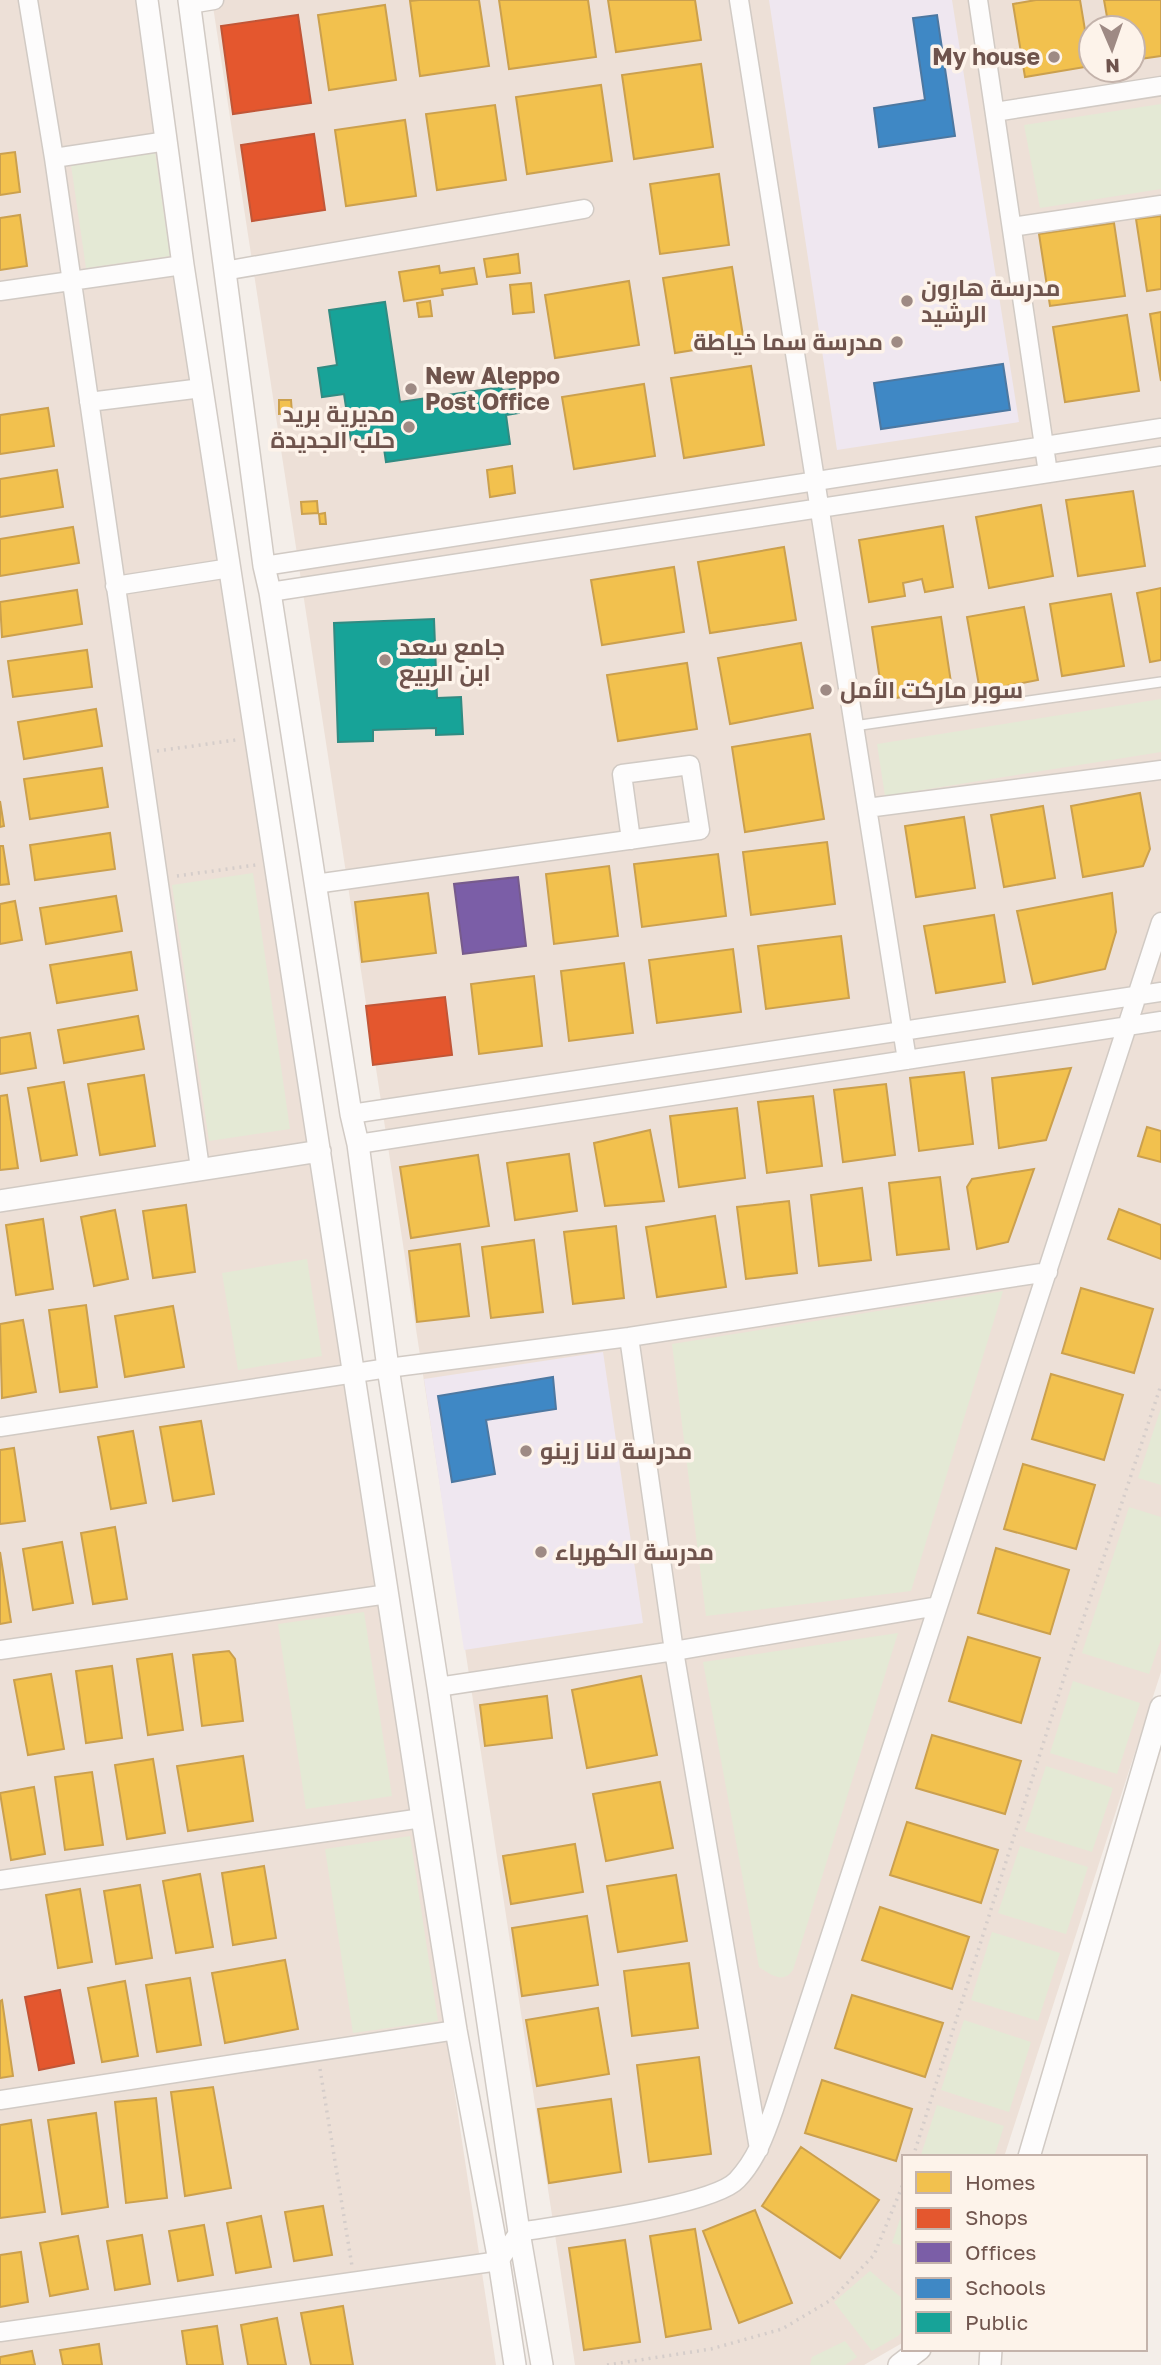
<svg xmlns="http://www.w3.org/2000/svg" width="1161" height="2365" viewBox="0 0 1161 2365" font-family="'Golos Text',Cairo,sans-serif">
	<rect width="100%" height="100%" fill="#f4eee9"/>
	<!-- residential -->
	<path fill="#ede0d7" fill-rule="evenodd" d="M0,0H137L496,2365H0Z
		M212,0H1161V1672L1004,2157H904V2342L864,2365H575ZM1091,28H1133V70H1091Z"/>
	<!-- education -->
	<path fill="#efe7f0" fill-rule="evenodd" d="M769,0H952L1019,422L837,450Z
		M603,1352L643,1623L464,1650L424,1379ZM438,1396L556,1409L486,1420L495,1474L452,1482Z"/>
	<!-- green -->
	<path fill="#e4e9d5" d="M1161,104V189L1040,208L1024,125Z
		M155,152L170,256L86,268L71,165Z
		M1161,699V752L885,796L877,744Z
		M253,873L290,1129L209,1141L172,885Z
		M307,1259L322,1356L238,1370L222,1273Z
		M1003,1291L911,1591L706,1616L672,1344Z
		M1161,1408V1485L1138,1478Z
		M1129,1507L1161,1517V1639L1149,1674L1082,1653Z
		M364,1612L392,1796L306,1809L278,1624Z
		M898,1633L793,1970C783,1984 771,1975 759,1967L703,1662Z
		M1073,1681L1140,1703L1117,1774L1050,1753Z
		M1046,1766L1113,1788L1092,1852L1025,1831Z
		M410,1836L438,2021L353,2033L325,1849Z
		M1020,1846L1088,1867L1066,1934L998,1913Z
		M992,1932L1060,1953L1038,2021L971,2000Z
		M964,2020L1031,2042L1009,2112L941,2090Z
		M937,2105L1004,2126L994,2157L921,2155Z
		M904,2207V2246L892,2243Z
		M870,2271L904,2300V2329L898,2336L872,2351L834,2302Z
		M845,2341L857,2357L845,2365H810L812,2357Z"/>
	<!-- homes -->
	<path fill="#f2c14e" stroke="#cba04e" stroke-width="2" d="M419,0H479L489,66L420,76L410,1Z
		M499,0H588L596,57L509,69Z
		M608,0H695L701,40L616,52Z
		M1036,0H1080L1091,66L1025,77L1013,4Z
		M1104,0H1161V56L1133,60V28H1109Z
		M385,5L396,80L329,90L318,15Z
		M701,64L713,147L634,159L622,75Z
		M601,85L612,161L527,174L516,97Z
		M495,105L506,180L437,190L426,114Z
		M405,120L416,196L346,206L335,130Z
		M15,152L20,192L0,195V154Z
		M719,174L729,245L660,254L650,184Z
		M20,215L27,266L0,270V218Z
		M1161,216V289L1147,291L1136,219Z
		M1114,223L1125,296L1050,306L1039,234Z
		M518,254L520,273L487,277L484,259Z
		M439,266L440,273L474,268L477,284L442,289L443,295L404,301L399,272Z
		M732,267L744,342L675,353L663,278Z
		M629,281L639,345L555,358L545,295Z
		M531,283L534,312L513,314L510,285Z
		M430,301L432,316L419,317L417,303Z
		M1161,312V381L1150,314Z
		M1127,315L1139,391L1065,402L1053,327Z
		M751,366L764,445L684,458L671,378Z
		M644,384L655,456L574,469L562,397Z
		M279,400H291L292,413L279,414Z
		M48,408L54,446L0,454V415Z
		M512,466L515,493L490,497L487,470Z
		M57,470L63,507L0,517V479Z
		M1133,491L1145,566L1078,576L1066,500Z
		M317,501L318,513L302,514L301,502Z
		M1041,505L1053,576L989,588L976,517Z
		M325,513L326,524H320L319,514Z
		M943,526L953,587L925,592L922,579L903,583L905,596L869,602L859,540Z
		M73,527L79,563L0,576V539Z
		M784,547L796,620L710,633L698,562Z
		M674,567L684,632L602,645L591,580Z
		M1161,588V660L1150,662L1137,593Z
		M77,590L82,624L2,637L0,602Z
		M1111,594L1124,666L1062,676L1050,604Z
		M1024,607L1038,680L980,691L967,617Z
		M941,617L952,689L883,700L872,627Z
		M801,643L813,708L730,724L718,658Z
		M87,650L92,687L13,697L8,661Z
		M687,663L697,729L618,741L607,675Z
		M96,709L102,746L24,759L18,722Z
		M810,734L824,819L745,832L732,747Z
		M102,768L108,807L30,819L24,779Z
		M1140,793L1150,849L1143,866L1083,877L1071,806Z
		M0,801L4,826L0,827Z
		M1043,806L1055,878L1004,887L991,815Z
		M964,817L975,888L916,897L905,826Z
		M110,833L115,869L35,880L30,845Z
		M827,842L835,904L751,915L743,852Z
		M0,846H3L9,884L0,885Z
		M718,854L726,916L642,927L634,864Z
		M609,866L618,936L554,944L546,874Z
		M428,893L436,953L362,962L355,902Z
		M1112,893L1116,932L1105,969L1033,984L1017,911Z
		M116,896L122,931L46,944L40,908Z
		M15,901L22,940L0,944V904Z
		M994,915L1005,982L936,993L924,926Z
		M841,936L849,998L766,1009L758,946Z
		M733,949L741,1012L657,1023L649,960Z
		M131,952L137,990L57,1003L50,965Z
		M624,963L633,1033L569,1041L561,971Z
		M534,976L542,1046L479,1054L471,984Z
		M138,1016L144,1049L64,1063L58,1030Z
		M30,1033L36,1068L0,1074V1038Z
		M1071,1068L1046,1140L999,1148L992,1078Z
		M964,1072L973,1144L919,1151L910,1078Z
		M144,1075L155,1146L100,1155L88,1084Z
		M64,1082L77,1155L41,1161L28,1088Z
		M886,1084L895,1155L843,1162L834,1090Z
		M7,1095L18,1168L0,1170V1096Z
		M813,1096L822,1166L767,1173L758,1102Z
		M737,1108L745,1178L679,1187L670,1116Z
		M1147,1127L1161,1131V1162L1138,1156Z
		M650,1130L664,1201L605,1206L594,1143Z
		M569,1154L577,1211L515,1220L507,1163Z
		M478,1155L489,1226L411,1238L400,1167Z
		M1034,1169L1008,1242L977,1249L967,1187L972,1179Z
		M940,1177L949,1249L897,1255L889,1183Z
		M862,1188L871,1260L819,1266L811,1195Z
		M789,1201L797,1273L746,1279L737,1207Z
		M186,1205L195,1272L153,1278L143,1211Z
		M1119,1209L1161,1225V1259L1108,1239Z
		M115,1210L128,1279L94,1286L81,1217Z
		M715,1216L726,1287L657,1297L646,1227Z
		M43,1219L53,1289L16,1295L6,1225Z
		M616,1226L624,1298L573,1304L564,1232Z
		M534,1240L543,1312L491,1318L482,1247Z
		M460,1244L469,1316L417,1322L409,1251Z
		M1081,1288L1153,1309L1134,1373L1062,1353Z
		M86,1305L97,1387L60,1392L49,1310Z
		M173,1306L184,1367L125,1377L115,1316Z
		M23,1320L36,1392L2,1398L0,1324Z
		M1051,1374L1123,1395L1104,1460L1032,1439Z
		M201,1421L214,1494L173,1501L160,1427Z
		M133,1431L146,1503L111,1509L98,1437Z
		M14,1448L25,1521L0,1524V1450Z
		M1023,1464L1095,1485L1076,1549L1004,1529Z
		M115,1527L127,1599L93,1604L81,1533Z
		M62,1542L73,1603L33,1610L23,1549Z
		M996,1548L1069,1570L1050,1634L978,1613Z
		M0,1552L11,1622L0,1624Z
		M968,1637L1040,1658L1021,1723L949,1701Z
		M229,1651L235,1659L243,1721L202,1726L193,1655Z
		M172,1654L183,1730L148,1735L137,1659Z
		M112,1666L122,1738L86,1743L76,1671Z
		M51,1674L64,1749L28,1755L14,1680Z
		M641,1676L657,1755L587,1768L572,1690Z
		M547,1696L552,1738L485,1746L480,1705Z
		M932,1735L1021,1761L1005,1814L916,1788Z
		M243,1756L253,1821L188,1831L177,1766Z
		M153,1759L165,1833L127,1839L115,1765Z
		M92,1772L103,1845L65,1850L55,1777Z
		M660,1782L673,1848L606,1861L593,1794Z
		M34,1787L45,1854L11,1860L0,1793Z
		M907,1822L998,1850L981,1903L890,1875Z
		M575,1844L583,1892L511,1904L503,1856Z
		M264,1866L276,1938L233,1945L222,1873Z
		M200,1874L213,1947L176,1953L163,1881Z
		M676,1875L687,1941L618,1952L607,1886Z
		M140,1885L152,1958L116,1964L104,1891Z
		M80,1889L92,1962L58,1968L46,1895Z
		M880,1907L969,1937L952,1989L862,1960Z
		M587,1916L598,1985L522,1996L512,1928Z
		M285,1960L298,2029L225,2043L212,1973Z
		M689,1963L698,2028L632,2036L624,1971Z
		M190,1978L201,2045L157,2052L146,1985Z
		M125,1981L138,2056L102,2062L88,1988Z
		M852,1995L943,2023L925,2077L835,2048Z
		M2,2000L13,2076L0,2078V2001Z
		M598,2008L609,2074L537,2086L526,2020Z
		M699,2057L711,2154L649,2162L637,2065Z
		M822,2080L912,2109L896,2161L805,2133Z
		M213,2087L231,2188L185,2196L171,2092Z
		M156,2098L167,2198L126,2203L115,2102Z
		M611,2099L621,2172L549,2183L538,2109Z
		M96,2113L108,2207L62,2214L48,2120Z
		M31,2120L45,2212L0,2218V2125Z
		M801,2147L879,2200L840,2258L762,2206Z
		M323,2206L332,2255L294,2261L285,2212Z
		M755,2210L792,2303L739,2323L703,2231Z
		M261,2216L271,2267L236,2273L227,2223Z
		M204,2225L213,2275L178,2281L169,2231Z
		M695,2229L711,2329L666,2337L650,2236Z
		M142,2235L150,2284L115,2290L107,2241Z
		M78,2236L88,2289L50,2296L40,2243Z
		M625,2240L640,2342L584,2350L569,2248Z
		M21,2252L28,2302L0,2307V2255Z
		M343,2306L353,2365H311L301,2313Z
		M277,2318L286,2365H248L241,2325Z
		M217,2326L223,2365H187L182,2331Z
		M99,2344L102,2365H63L60,2350Z
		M32,2351L35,2365H0V2357Z"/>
	<!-- shops -->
	<path fill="#e4572e" stroke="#c15637" stroke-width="2" d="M298,15L311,103L233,114L221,26Z
		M314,134L325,210L252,221L241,145Z
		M445,997L452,1055L373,1065L366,1006Z
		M60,1990L74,2063L39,2070L25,1997Z"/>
	<!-- offices -->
	<path fill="#7b5ea7" stroke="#775b8c" stroke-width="2" d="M518,877L526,946L463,954L454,884Z"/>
	<!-- schools -->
	<path fill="#3f88c5" stroke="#4d78a1" stroke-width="2" d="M937,15L955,136L879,147L874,108L925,100L913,18Z
		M1003,364L1010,410L881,429L874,383Z
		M553,1377L556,1409L486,1420L495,1474L452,1482L438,1396Z"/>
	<!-- public -->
	<path fill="#17a398" stroke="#318b82" stroke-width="2" d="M385,302L400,402L501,387L502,390L515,389L519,413L506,415L510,444L386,462L382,435L351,440L344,394L322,397L318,368L337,365L329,310Z
		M434,619L437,698L461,697L463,734L436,735V728L373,730V741L338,742L334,623Z"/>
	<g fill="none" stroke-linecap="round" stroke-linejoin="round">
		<!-- service casing -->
		<g stroke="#d1cac4" stroke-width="12">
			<path id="service" d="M854,726L1161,682"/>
		</g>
		<!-- minor casing -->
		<g stroke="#d1cac4" stroke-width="21">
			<path id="minor" d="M28,0L54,158L200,1168
				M739,0L907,1060
				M978,0L1048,473
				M190,4L214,0
				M995,112L1161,86
				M54,158L167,141
				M1012,227L1161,205
				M224,271L584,209
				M0,291L183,265
				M89,402L202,388
				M264,566L1161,428
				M115,586L230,568
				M270,592L1161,456
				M867,808L1161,770
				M315,884L700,830L690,765L622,774L631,840
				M351,1114L1161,992
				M358,1144L1161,1021
				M629,1337L674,1651L759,2149
				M0,1427L388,1368L629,1337L1048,1272
				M0,1650L388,1594
				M438,1687L674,1651L938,1606
				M0,1880L422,1818
				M0,2100L456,2030
				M0,2332L499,2261L519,2232C560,2225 713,2206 737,2180C756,2160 765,2135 774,2109L1161,922"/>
		</g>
		<!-- tertiary casing -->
		<g stroke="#d1cac4" stroke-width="24">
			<path id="tertiary" d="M147,0L183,265L422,1818L456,2030L499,2261L515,2365
				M189,0L264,566L270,592L351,1114L358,1144L388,1368L438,1687L519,2232L542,2365
				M0,1201L320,1151
				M1029,2157L1161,1707
				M899,2365L920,2349
				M990,2365L991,2349"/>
		</g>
		<!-- path -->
		<path stroke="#d5cdca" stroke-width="3.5" stroke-dasharray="2 5" stroke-linecap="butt" d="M157,751L236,740
			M177,876L256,865
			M320,2069L352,2266
			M913,2157L1068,1665L1161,1385
			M607,2365L711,2349L782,2329L831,2300L874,2255L904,2182"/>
		<!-- service -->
		<use href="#service" stroke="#fdfcfc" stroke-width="9"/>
		<!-- minor -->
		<use href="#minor" stroke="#fdfcfc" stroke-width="18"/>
		<!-- tertiary -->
		<use href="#tertiary" stroke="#fdfcfc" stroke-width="21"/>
	</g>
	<!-- markers -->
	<g fill="#9e8a84" stroke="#fdf3ea" stroke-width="2.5">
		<circle cx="1054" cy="57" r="7"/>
		<circle cx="907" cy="301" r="7"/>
		<circle cx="897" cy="342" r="7"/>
		<circle cx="411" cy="389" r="7"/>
		<circle cx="409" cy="427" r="7"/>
		<circle cx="385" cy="660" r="7"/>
		<circle cx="826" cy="690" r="7"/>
		<circle cx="526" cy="1451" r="7"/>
		<circle cx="541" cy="1552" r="7"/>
	</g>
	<g text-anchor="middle" stroke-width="7" stroke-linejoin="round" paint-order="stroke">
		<!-- poi labels -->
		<g font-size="23" font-weight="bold" fill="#6f544d" stroke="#fdf3ea" text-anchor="start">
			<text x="1040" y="65" text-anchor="end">My house</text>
			<text x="921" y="296">مدرسة هارون<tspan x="921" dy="26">الرشيد</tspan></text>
			<text x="883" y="350" text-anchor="end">مدرسة سما خياطة</text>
			<text x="425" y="384">New Aleppo<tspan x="425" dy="26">Post Office</tspan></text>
			<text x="395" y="422" text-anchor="end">مديرية بريد<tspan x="395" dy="26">حلب الجديدة</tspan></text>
			<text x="399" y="655">جامع سعد<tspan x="399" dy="26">ابن الربيع</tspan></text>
			<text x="840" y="698">سوبر ماركت الأمل</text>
			<text x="540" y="1459">مدرسة لانا زينو</text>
			<text x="555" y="1560">مدرسة الكهرباء</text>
		</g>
	</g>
	<!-- legend -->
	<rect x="902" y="2155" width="245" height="196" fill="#fdf3ea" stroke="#c4b3ab" stroke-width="2"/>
	<rect x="916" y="2172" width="35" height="21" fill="#f2c14e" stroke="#c4b3ab" stroke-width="2"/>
	<text x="965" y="2190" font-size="21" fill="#6f544d">Homes</text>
	<rect x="916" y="2208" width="35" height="21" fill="#e4572e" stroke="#c4b3ab" stroke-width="2"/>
	<text x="965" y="2225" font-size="21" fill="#6f544d">Shops</text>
	<rect x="916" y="2242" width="35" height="21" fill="#7b5ea7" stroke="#c4b3ab" stroke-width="2"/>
	<text x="965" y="2260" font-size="21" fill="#6f544d">Offices</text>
	<rect x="916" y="2278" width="35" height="21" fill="#3f88c5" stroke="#c4b3ab" stroke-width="2"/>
	<text x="965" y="2295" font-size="21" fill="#6f544d">Schools</text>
	<rect x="916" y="2312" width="35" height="21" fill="#17a398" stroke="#c4b3ab" stroke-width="2"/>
	<text x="965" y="2330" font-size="21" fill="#6f544d">Public</text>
	<!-- north arrow -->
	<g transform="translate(1112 49) rotate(178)"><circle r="33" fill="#fdf3ea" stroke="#c4b3ab" stroke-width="2"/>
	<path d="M0-5L12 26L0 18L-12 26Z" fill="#9e8a84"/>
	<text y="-10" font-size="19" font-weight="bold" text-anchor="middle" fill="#6f544d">N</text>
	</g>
</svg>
